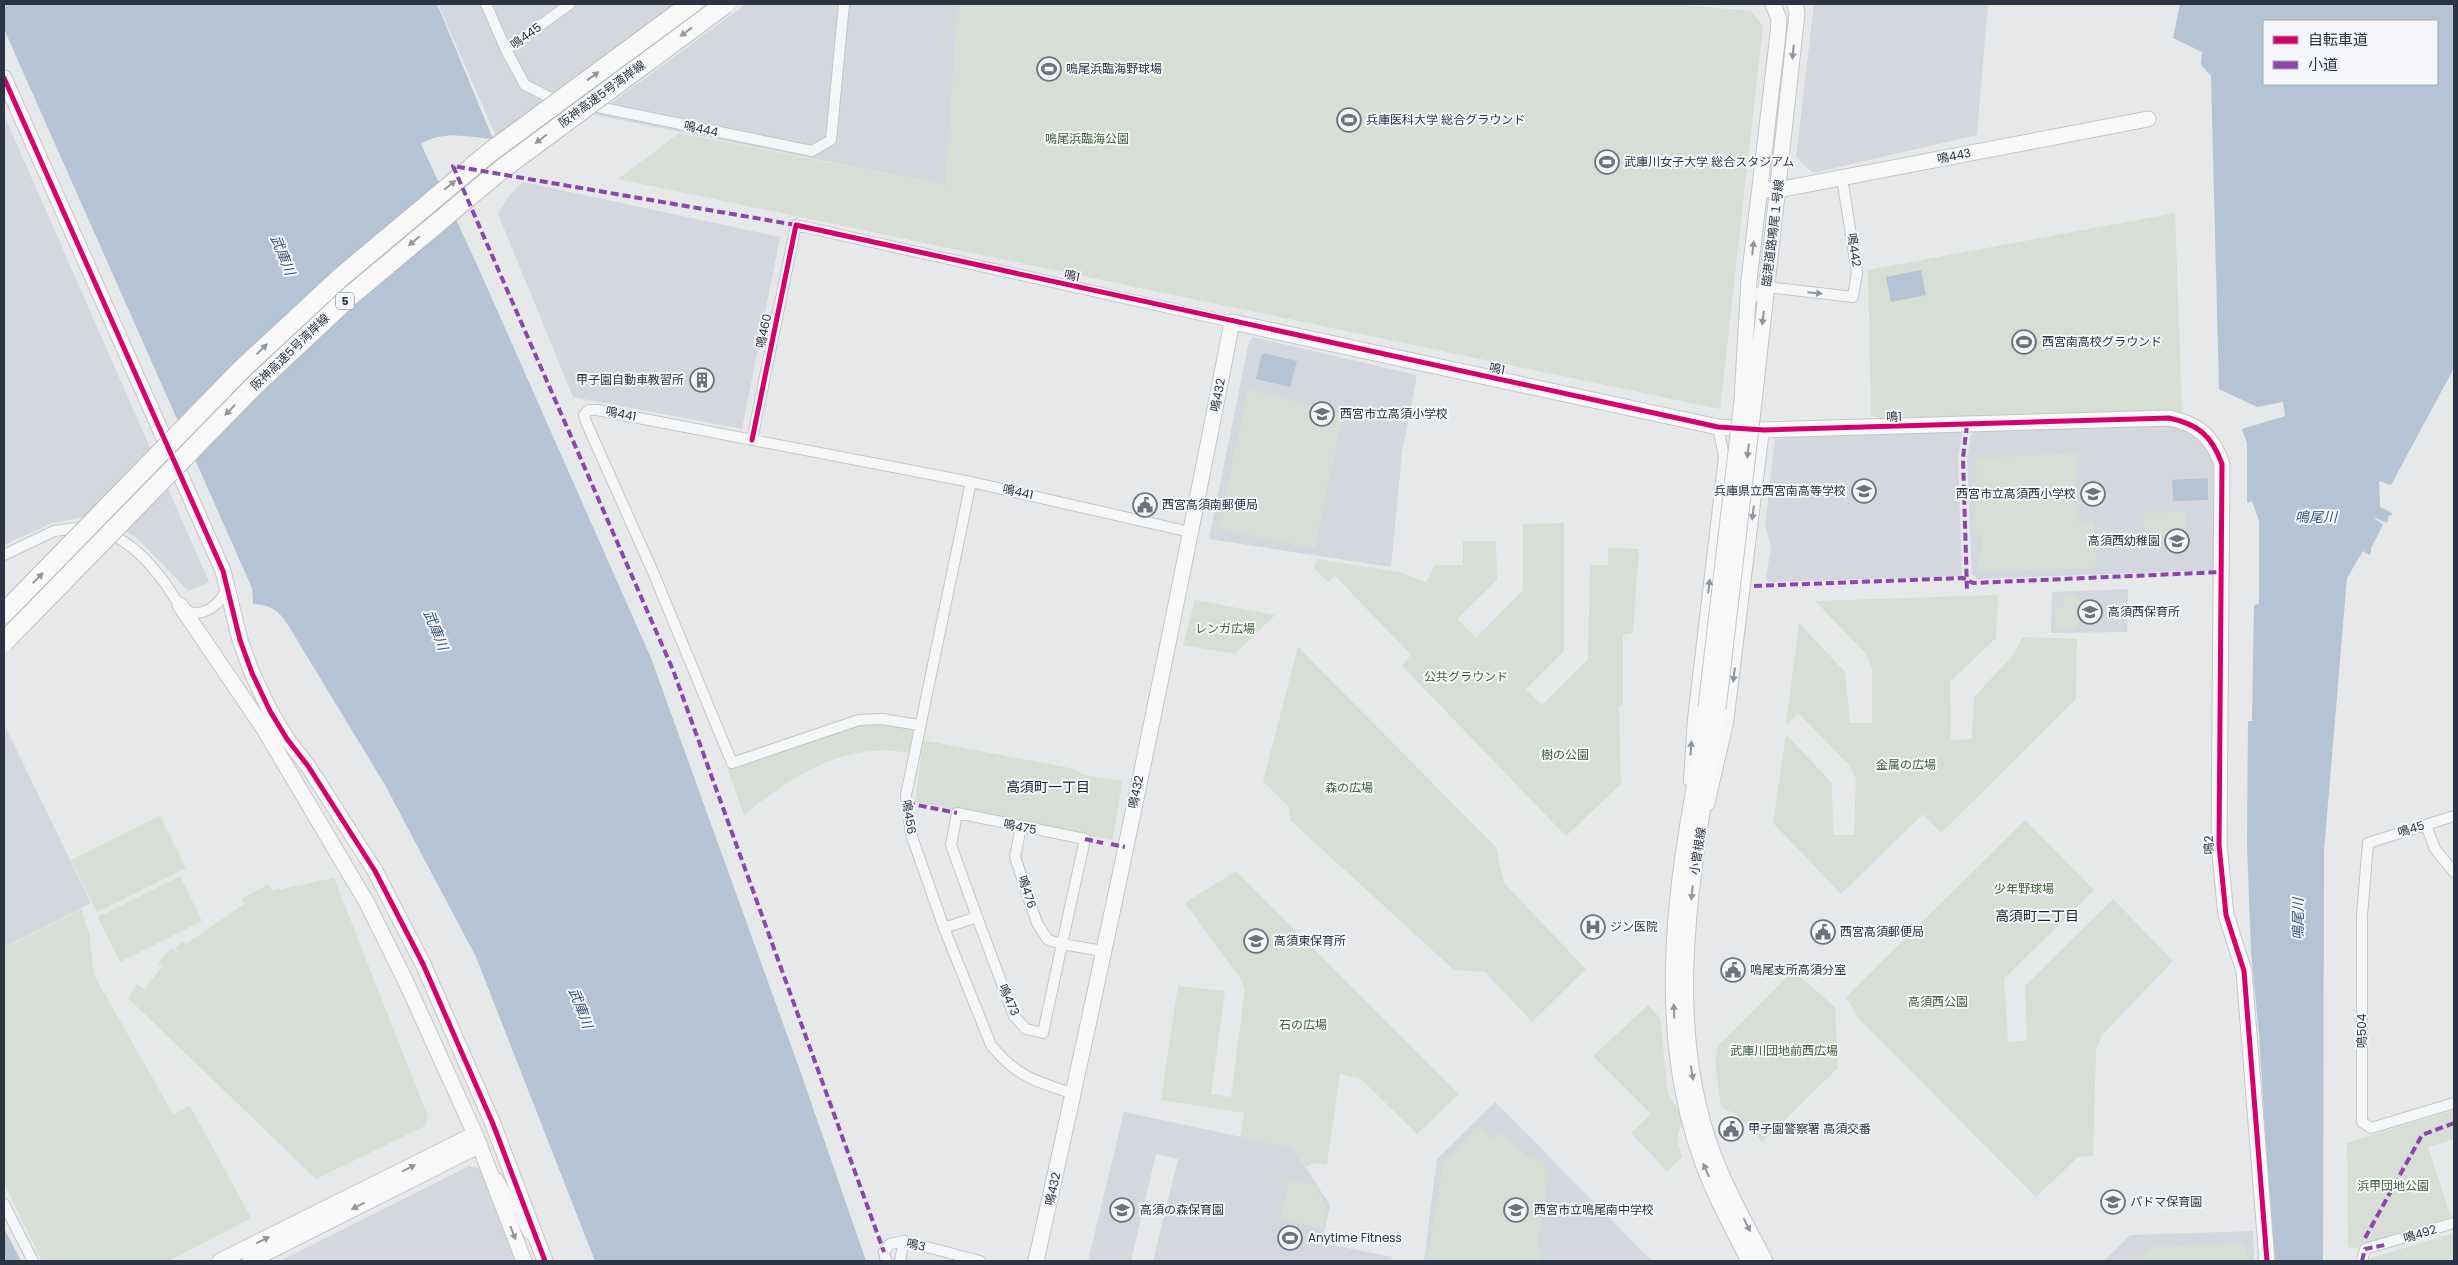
<svg xmlns="http://www.w3.org/2000/svg" width="2458" height="1265" viewBox="0 0 2458 1265" font-family="Poppins,'Noto Sans JP',sans-serif">
	<rect width="100%" height="100%" fill="#e6e8ea"/>
	<!-- built -->
	<path fill="#d4d7dd" d="M438,4H674L496,136Z
		M746,4H958L946,185L595,115Z
		M1814,4H1988L1977,135L1813,173L1796,157Z
		M4,115L209,582L188,591L136,537L103,520L84,517L52,523L4,545Z
		M523,182L780,237L742,429L573,397L498,214L510,194Z
		M1253,337L1417,375L1402,453L1391,567L1209,539L1249,341Z
		M2171,425L2190,430L2212,453L2217,469L2214,570L1977,579L1972,574L1967,460L1971,435L1975,430Z
		M1958,431L1962,434L1958,459L1962,576L1769,582L1766,578L1771,548L1765,524L1775,440L1800,435Z
		M2128,589L2127,632L2051,633L2052,592Z
		M4,724L91,903L4,947Z
		M1495,1102L1652,1261H1424L1437,1159Z
		M1124,1112L1293,1148L1330,1205L1322,1243L1392,1257L1391,1261H1153L1178,1159L1156,1154L1131,1261H1088Z
		M469,1166L484,1170L518,1261H280Z
		M2253,1231L2254,1261H2104L2130,1235Z"/>
	<!-- green -->
	<path fill="#d6ded6" d="M958,4H1671L1751,11L1763,26L1720,409L618,179L679,133L946,185Z
		M2175,213L2182,413L1886,420L1871,415L1868,270Z
		M1248,388L1343,414L1315,549L1218,529Z
		M2076,453L2077,521L2094,522L2097,564L2093,568L1978,572V557L1981,556L1982,536L1975,535L1977,458Z
		M2186,511L2185,541L2144,545V513Z
		M1564,523V651L1526,689L1542,705L1588,659L1590,565H1608V548L1639,549L1633,633L1623,635V704L1619,707L1621,784L1566,836L1402,666L1411,655L1335,576L1328,582L1314,568L1317,559L1399,572L1426,582L1435,565H1463V541H1496L1497,580L1457,619L1476,638L1523,590V524Z
		M1998,595L1996,638L1950,682L1951,740L1972,739L1974,697L2014,654L2022,637L2077,639L2076,699L1941,833L1923,814L1841,894L1773,823L1786,734L1832,783L1833,835H1854L1856,779L1850,766L1798,713L1786,725L1799,623L1845,672L1850,723H1872V668L1866,654L1815,601Z
		M2064,595H2076L2087,608L2078,617L2077,629H2056V608L2063,607Z
		M1195,600L1275,615L1235,654L1183,645Z
		M1298,647L1496,847L1504,883L1586,969L1532,1022L1485,972L1454,970L1290,820L1289,807L1263,781Z
		M882,722L923,730L922,740L1075,769L1084,775L1122,781L1113,840L915,802L921,756C853,736 795,773 744,815L727,767L862,723Z
		M160,816L186,868L97,912L71,860Z
		M2025,820L2094,890L2004,979L2008,1042L2027,1040L2025,986L2113,899L2173,961L2103,1034L2096,1049L2093,1156L2078,1157L2036,1197L1858,1018L1846,997Z
		M1236,871L1459,1094L1417,1134L1360,1078L1340,1074L1327,1164L1315,1163L1306,1167L1293,1148L1240,1138L1244,1113L1161,1100L1178,986L1225,991L1211,1094L1231,1097L1245,989L1240,978L1185,903Z
		M180,876L202,921L120,962L98,917Z
		M334,878L428,1117L425,1126L316,1179L128,998L137,984L144,989L162,967L158,963L172,948L176,952L178,950L175,948L183,941L186,944L244,904L242,898L269,884L272,891Z
		M81,909L89,933L94,975L173,1114L190,1106L251,1218L169,1261H42L4,1183V948Z
		M1793,971L1835,1007L1838,1068L1762,1142L1737,1115L1721,1107L1715,1062L1718,1046Z
		M1648,1005L1660,1018L1668,1094L1683,1117L1677,1139L1682,1157L1667,1171L1631,1133L1651,1114L1593,1056Z
		M2454,1110V1139L2428,1147L2451,1217L2356,1248L2348,1247L2347,1143Z
		M1480,1124L1492,1139L1502,1131L1527,1156L1541,1159L1549,1174L1537,1247L1544,1248L1541,1261H1427L1444,1161Z
		M1289,1179L1314,1184L1326,1205L1323,1229L1280,1218Z
		M2454,1233V1261H2369L2371,1258Z
		M2246,1243L2247,1261H2134L2150,1247Z"/>
	<!-- water -->
	<path fill="#b4c4d5" fill-rule="evenodd" d="M4,4H437L493,139C470,137 441,130 421,144L478,267L651,658L802,1076L866,1261H595L476,957L385,785L288,625C279,611 271,605 253,604L252,588L4,29Z
		M2180,4H2454V368L2391,485L2379,481L2380,507L2392,513L2391,516L2389,515L2387,523L2373,517L2383,525L2371,548V553L2369,555L2363,551L2347,578L2324,851L2323,1261H2273L2259,1034L2251,952L2247,844L2248,721H2252L2254,605L2259,604V521L2252,501L2247,503V443L2242,429L2285,416L2283,402L2257,407L2219,389L2211,76L2201,65L2202,52L2173,38ZM2264,21H2437V84H2264Z
		M1921,270L1926,295L1891,302L1886,277Z
		M1262,353L1297,361L1290,387L1256,379Z
		M2208,478V500L2173,501L2172,480Z
		M4,1228L21,1261H4Z"/>
	<g fill="none" stroke-linecap="round" stroke-linejoin="round">
		<!-- street casing -->
		<g stroke="#c4c6c8" stroke-width="12">
			<path id="street" d="M486,4L506,50L525,85L549,97L812,151L831,140L844,4
				M506,50L570,4
				M1748,301L1767,287L1853,297L1857,272L1842,178
				M752,440L796,225L1232,322
				M971,482L906,795L911,834L944,928L991,1045C1015,1076 1038,1082 1074,1094
				M108,533C133,544 149,562 165,583C171,592 177,604 186,610C201,620 225,602 226,587
				M4,555L54,531L85,527
				M919,725L882,719L859,720L732,763L653,572L586,422L584,415L589,410H597L971,482L1190,532
				M1689,781L1693,719L1724,457L1718,427
				M1709,805L1728,723L1764,430
				M2454,816L2368,843L2362,915V1122L2371,1128L2454,1103
				M2426,825L2435,849L2454,872
				M977,917L951,845L957,813L1085,839L1062,944L1048,940L1037,923L1015,857L1021,827
				M944,928L977,917L1014,1016L1026,1029L1043,1033L1062,944L1103,951
				M498,1179L529,1234
				M4,1204L33,1261
				M886,1261L884,1252L890,1244L904,1241L980,1261
				M900,1261L904,1241
				M2362,1261L2365,1249L2454,1223"/>
		</g>
		<!-- secondary casing -->
		<g stroke="#c4c6c8" stroke-width="17">
			<path id="secondary" d="M4,78L223,571L240,640L252,673L270,711L287,739L308,766L375,871L423,964L493,1124L545,1261
				M1769,190H1778L2148,119
				M1742,401L1749,280L1778,34L1779,19L1773,4
				M1754,402L1797,13L1795,4
				M180,605L264,729L367,903L406,982L475,1134
				M1706,707C1701,755 1691,801 1684,849C1669,950 1666,1058 1700,1155C1712,1192 1732,1227 1749,1261
				M1718,709C1697,854 1659,1014 1714,1156C1727,1192 1748,1227 1765,1261
				M220,1261L475,1134L524,1261
				M250,1261L480,1145
				M1036,1261C1106,949 1171,636 1232,322L1718,427L1764,430L2169,418C2198,424 2212,436 2222,464L2219,845L2226,915L2244,971L2267,1261"/>
		</g>
		<!-- street -->
		<use href="#street" stroke="#f5f6f7" stroke-width="10"/>
		<!-- secondary -->
		<use href="#secondary" stroke="#f8f8f8" stroke-width="15"/>
		<!-- secondary-bridge casing -->
		<g stroke="#c4c6c8" stroke-width="17" stroke-linecap="butt">
			<path id="secondary-bridge" d="M1706,707L1742,401
				M1718,709L1754,402"/>
		</g>
		<!-- highway-bridge casing -->
		<g stroke="#b8bbbf" stroke-width="21" stroke-linecap="butt">
			<path id="highway-bridge" d="M4,613L242,369L341,277L489,153L691,4
				M4,642L256,384L349,297L502,169L725,4"/>
		</g>
		<!-- secondary-bridge -->
		<use href="#secondary-bridge" stroke="#f8f8f8" stroke-width="15"/>
		<!-- highway-bridge -->
		<use href="#highway-bridge" stroke="#f8f8f8" stroke-width="19"/>
		<!-- quiet -->
		<path stroke="#8e44ad" stroke-width="4" stroke-dasharray="8 4" stroke-linecap="butt" d="M796,225L453,166L673,670L884,1252
			M1967,425L1963,458L1967,590
			M1754,586L1963,578L1973,583L2222,572
			M907,803L957,813
			M1085,839L1103,843
			M1111,844L1125,847
			M2365,1238L2422,1135L2454,1123
			M2362,1261L2365,1249L2385,1245"/>
		<!-- cycleway casing -->
		<g stroke="#f4f6f9" stroke-width="8">
			<path id="cycleway" d="M4,78L223,571L240,640L252,673L270,711L287,739L308,766L375,871L423,964L493,1124L545,1261
				M752,440L796,225L1718,427L1764,430L2169,418C2198,424 2212,436 2222,464L2219,845L2226,915L2244,971L2267,1261"/>
		</g>
		<!-- cycleway -->
		<use href="#cycleway" stroke="#d6006c" stroke-width="5"/>
	</g>
	<!-- one-way arrows -->
	<defs><path id="oneway-solid" d="M-6-.8H1V-3.2L6.5 0L1 3.2V.8H-6Z" transform="scale(1.25)"/></defs>
	<g fill="#92969e">
		<use href="#oneway-solid" transform="translate(686 32) rotate(144)"/>
		<use href="#oneway-solid" transform="translate(1793 52) rotate(96)"/>
		<use href="#oneway-solid" transform="translate(593 76) rotate(-36)"/>
		<use href="#oneway-solid" transform="translate(541 139) rotate(143)"/>
		<use href="#oneway-solid" transform="translate(450 185) rotate(-39)"/>
		<use href="#oneway-solid" transform="translate(414 241) rotate(140)"/>
		<use href="#oneway-solid" transform="translate(1753 248) rotate(-84)"/>
		<use href="#oneway-solid" transform="translate(1763 318) rotate(97)"/>
		<use href="#oneway-solid" transform="translate(262 349) rotate(-44)"/>
		<use href="#oneway-solid" transform="translate(230 410) rotate(134)"/>
		<use href="#oneway-solid" transform="translate(1748 451) rotate(97)"/>
		<use href="#oneway-solid" transform="translate(38 578) rotate(-45)"/>
		<use href="#oneway-solid" transform="translate(1692 893) rotate(95)"/>
		<use href="#oneway-solid" transform="translate(1674 1011) rotate(-92)"/>
		<use href="#oneway-solid" transform="translate(1692 1073) rotate(80)"/>
		<use href="#oneway-solid" transform="translate(409 1168) rotate(-26)"/>
		<use href="#oneway-solid" transform="translate(1706 1170) rotate(-113)"/>
		<use href="#oneway-solid" transform="translate(358 1206) rotate(153)"/>
		<use href="#oneway-solid" transform="translate(1747 1225) rotate(63)"/>
		<use href="#oneway-solid" transform="translate(513 1233) rotate(69)"/>
		<use href="#oneway-solid" transform="translate(263 1240) rotate(-26)"/>
	</g>
	<g fill="#90959e">
		<use href="#oneway-solid" transform="translate(1815 293) rotate(6)"/>
		<use href="#oneway-solid" transform="translate(1753 513) rotate(97)"/>
		<use href="#oneway-solid" transform="translate(1709 586) rotate(-83)"/>
		<use href="#oneway-solid" transform="translate(1734 675) rotate(97)"/>
		<use href="#oneway-solid" transform="translate(1691 748) rotate(-86)"/>
	</g>
	<!-- icons -->
	<defs>
		<g id="stadium-ring" transform="scale(1.25)"><circle r="9.5" fill="#f4f6f9" stroke="#6c737f" stroke-width="1.5"/><path d="M0-5a6.5 5 0 1 0 0 10a6.5 5 0 1 0 0-10ZM-3.5-1.8h7v3.6h-7Z" fill="#6c737f"/></g>
		<g id="building-ring" transform="scale(1.25)"><circle r="9.5" fill="#f4f6f9" stroke="#6c737f" stroke-width="1.5"/><path d="M-4-6H4V6H1V3H-1V6H-4ZM-2.5-4.3h1.7v1.8h-1.7ZM.8-4.3h1.7v1.8H.8ZM-2.5-1h1.7V.8h-1.7ZM.8-1h1.7V.8H.8Z" fill="#6c737f"/></g>
		<g id="school-ring" transform="scale(1.25)"><circle r="9.5" fill="#f4f6f9" stroke="#6c737f" stroke-width="1.5"/><path d="M0-5L7-2L0 1L-7-2ZM-4 1L0 2.5L4 1V4Q0 6-4 4Z" fill="#6c737f"/></g>
		<g id="civic-ring" transform="scale(1.25)"><circle r="9.5" fill="#f4f6f9" stroke="#6c737f" stroke-width="1.5"/><path d="M-.6-6.5H3V-4.5H.6V-3L4-1V1h2V6H-6V1h2V-1L-.6-3ZM-1.2 2.5V6h2.4V2.5Z" fill="#6c737f"/></g>
		<g id="hospital-ring" transform="scale(1.25)"><circle r="9.5" fill="#f4f6f9" stroke="#6c737f" stroke-width="1.5"/><path d="M-5-5h3v3.5h4V-5h3V5h-3V1.5h-4V5h-3Z" fill="#6c737f"/></g>
	</defs>
	<g fill-rule="evenodd">
		<use href="#stadium-ring" x="1049" y="69"/>
		<use href="#stadium-ring" x="1349" y="120"/>
		<use href="#stadium-ring" x="1607" y="162"/>
		<use href="#stadium-ring" x="2024" y="342"/>
		<use href="#building-ring" x="702" y="380"/>
		<use href="#school-ring" x="1322" y="414"/>
		<use href="#school-ring" x="1864" y="491"/>
		<use href="#school-ring" x="2093" y="494"/>
		<use href="#civic-ring" x="1145" y="505"/>
		<use href="#school-ring" x="2177" y="541"/>
		<use href="#school-ring" x="2090" y="612"/>
		<use href="#hospital-ring" x="1593" y="927"/>
		<use href="#civic-ring" x="1823" y="932"/>
		<use href="#school-ring" x="1256" y="941"/>
		<use href="#civic-ring" x="1733" y="970"/>
		<use href="#civic-ring" x="1731" y="1129"/>
		<use href="#school-ring" x="2113" y="1202"/>
		<use href="#school-ring" x="1122" y="1210"/>
		<use href="#school-ring" x="1516" y="1210"/>
		<use href="#stadium-ring" x="1290" y="1238"/>
	</g>
	<g text-anchor="middle" stroke-width="4" stroke-linejoin="round" paint-order="stroke">
		<!-- shield labels -->
		<rect fill="#f4f6f9" stroke="#676e7b" stroke-width="1" x="336" y="292.5" width="18" height="17" rx="4"/>
		<g font-size="11" font-weight="bold" fill="#2b3445">
			<text x="345" y="305">5</text>
		</g>
		<!-- street labels -->
		<g font-size="12" fill="#2b3445" stroke="#f4f6f9">
			<text transform="translate(526 36) rotate(-36)" y="4">鳴445</text>
			<text transform="translate(602 94) rotate(-36)" y="4">阪神高速5号湾岸線</text>
			<text transform="translate(701 129) rotate(12)" y="4">鳴444</text>
			<text transform="translate(1954 156) rotate(-11)" y="4">鳴443</text>
			<text transform="translate(1773 233) rotate(-83)" y="4">臨港道路鳴尾１号線</text>
			<text transform="translate(1854 250) rotate(81)" y="4">鳴442</text>
			<text transform="translate(1072 276) rotate(13)" y="4">鳴1</text>
			<text transform="translate(764 331) rotate(-78)" y="4">鳴460</text>
			<text transform="translate(290 352) rotate(-44)" y="4">阪神高速5号湾岸線</text>
			<text transform="translate(1497 369) rotate(12)" y="4">鳴1</text>
			<text transform="translate(1218 395) rotate(-79)" y="4">鳴432</text>
			<text transform="translate(621 414) rotate(12)" y="4">鳴441</text>
			<text transform="translate(1894 417) rotate(-2)" y="4">鳴1</text>
			<text transform="translate(1018 492) rotate(13)" y="4">鳴441</text>
			<text transform="translate(1136 792) rotate(-78)" y="4">鳴432</text>
			<text transform="translate(909 817) rotate(81)" y="4">鳴456</text>
			<text transform="translate(1020 827) rotate(12)" y="4">鳴475</text>
			<text transform="translate(2411 829) rotate(-17)" y="4">鳴45</text>
			<text transform="translate(2209 845) rotate(-92)" y="4">鳴2</text>
			<text transform="translate(1698 851) rotate(-81)" y="4">小曽根線</text>
			<text transform="translate(1027 892) rotate(72)" y="4">鳴476</text>
			<text transform="translate(1009 1000) rotate(66)" y="4">鳴473</text>
			<text transform="translate(2362 1031) rotate(-90)" y="4">鳴504</text>
			<text transform="translate(1053 1189) rotate(-77)" y="4">鳴432</text>
			<text transform="translate(2420 1234) rotate(-17)" y="4">鳴492</text>
			<text transform="translate(916 1245) rotate(13)" y="4">鳴3</text>
		</g>
		<!-- poi labels -->
		<g font-size="12" fill="#2b3445" stroke="#f4f6f9" text-anchor="start">
			<text x="1066" y="73">鳴尾浜臨海野球場</text>
			<text x="1366" y="124">兵庫医科大学 総合グラウンド</text>
			<text x="1624" y="166">武庫川女子大学 総合スタジアム</text>
			<text x="2042" y="346">西宮南高校グラウンド</text>
			<text x="684" y="384" text-anchor="end">甲子園自動車教習所</text>
			<text x="1340" y="418">西宮市立高須小学校</text>
			<text x="1846" y="495" text-anchor="end">兵庫県立西宮南高等学校</text>
			<text x="2076" y="498" text-anchor="end">西宮市立高須西小学校</text>
			<text x="1162" y="509">西宮高須南郵便局</text>
			<text x="2160" y="545" text-anchor="end">高須西幼稚園</text>
			<text x="2108" y="616">高須西保育所</text>
			<text x="1610" y="931">ジン医院</text>
			<text x="1840" y="936">西宮高須郵便局</text>
			<text x="1274" y="945">高須東保育所</text>
			<text x="1750" y="974">鳴尾支所高須分室</text>
			<text x="1748" y="1133">甲子園警察署 高須交番</text>
			<text x="2130" y="1206">パドマ保育園</text>
			<text x="1140" y="1214">高須の森保育園</text>
			<text x="1534" y="1214">西宮市立鳴尾南中学校</text>
			<text x="1308" y="1242">Anytime Fitness</text>
		</g>
		<!-- park labels -->
		<g font-size="12" fill="#3f6138" stroke="#f4f6f9">
			<text x="1087" y="143">鳴尾浜臨海公園</text>
			<text x="1225" y="633">レンガ広場</text>
			<text x="1466" y="681">公共グラウンド</text>
			<text x="1565" y="759">樹の公園</text>
			<text x="1906" y="769">金属の広場</text>
			<text x="1349" y="792">森の広場</text>
			<text x="2024" y="893">少年野球場</text>
			<text x="1938" y="1006">高須西公園</text>
			<text x="1303" y="1029">石の広場</text>
			<text x="1784" y="1055">武庫川団地前西広場</text>
			<text x="2393" y="1190">浜甲団地公園</text>
		</g>
		<!-- water labels -->
		<g font-size="14" font-style="italic" fill="#34527a" stroke="#f4f6f9">
			<text transform="translate(283 255) rotate(68)" y="5">武庫川</text>
			<text x="2316" y="522">鳴尾川</text>
			<text transform="translate(436 630) rotate(68)" y="5">武庫川</text>
			<text transform="translate(2298 919) rotate(-90)" y="5">鳴尾川</text>
			<text transform="translate(581 1008) rotate(69)" y="5">武庫川</text>
		</g>
		<!-- neighbourhood labels -->
		<g font-size="14" fill="#1d2536" stroke="#f4f6f9">
			<text x="1048" y="792">高須町一丁目</text>
			<text x="2037" y="921">高須町二丁目</text>
		</g>
	</g>
	<!-- border -->
	<rect width="2458" height="1265" fill="none" stroke="#2b3445" stroke-width="10"/>
	<!-- legend -->
	<rect x="2263" y="20" width="175" height="65" fill="#f4f6f9" stroke="#a4a8b1"/>
	<rect x="2273" y="36" width="25" height="8" fill="#d6006c" stroke="#a4a8b1"/>
	<text x="2308" y="45" font-size="15" fill="#2b3445">自転車道</text>
	<rect x="2273" y="61" width="25" height="8" fill="#8e44ad" stroke="#a4a8b1"/>
	<text x="2308" y="70" font-size="15" fill="#2b3445">小道</text>
</svg>
